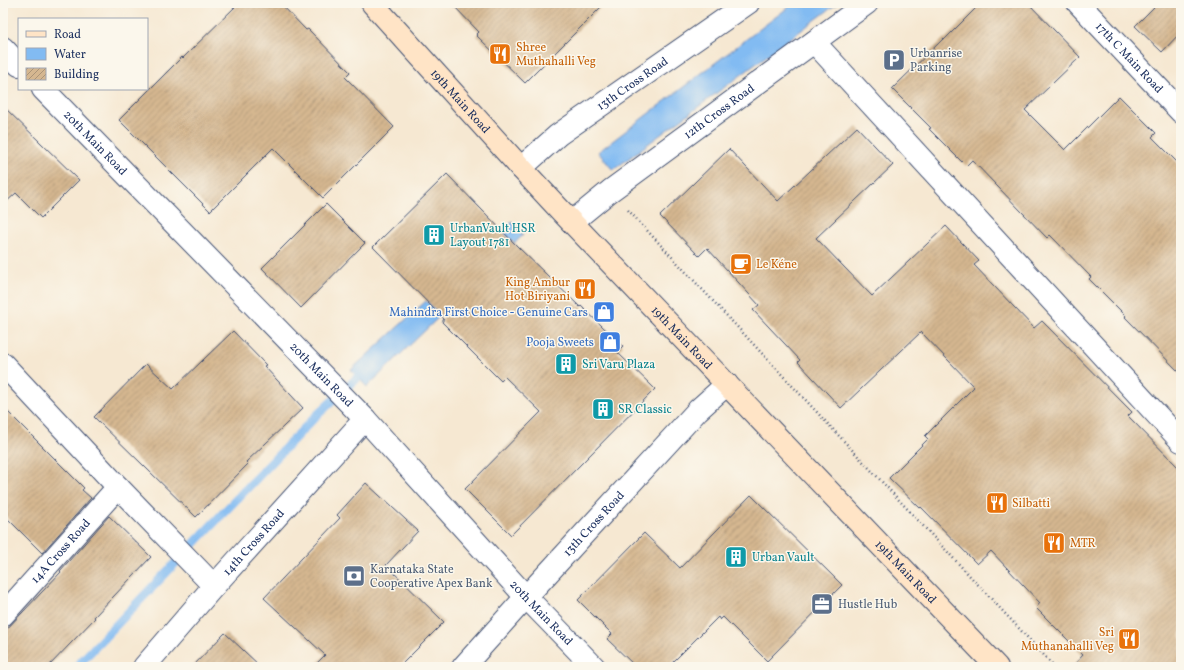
<svg xmlns="http://www.w3.org/2000/svg" width="1184" height="670" viewBox="0 0 1184 670" font-family="Vollkorn,serif">
	<defs>
		<pattern id="building-hatch" width="6" height="6" patternUnits="userSpaceOnUse"><rect width="6" height="6" fill="#d5b790"/><path d="M-1 1l2-2M0 6l6-6M5 7l2-2" fill="none" stroke="#ac9579"/></pattern>
	</defs>
	<rect width="100%" height="100%" fill="#fbf7ec"/>
	<filter id="ink" filterUnits="userSpaceOnUse"><feTurbulence type="fractalNoise" baseFrequency=".025" numOctaves="2"/><feDisplacementMap in="SourceGraphic" scale="8" xChannelSelector="R" yChannelSelector="G"/><feConvolveMatrix kernelMatrix="1 2 1 2 8 2 1 2 1" color-interpolation-filters="sRGB"/></filter>
	<filter id="wash" filterUnits="userSpaceOnUse"><feTurbulence type="fractalNoise" baseFrequency=".012" numOctaves="4" result="noise"/><feDisplacementMap in="SourceGraphic" scale="16" xChannelSelector="R" yChannelSelector="G"/><feGaussianBlur stdDeviation="0.9" result="paint"/><feColorMatrix in="noise" values="0 0 0 0 0 0 0 0 0 0 0 0 0 0 0 0 0 1.4 0 .05"/><feComposite in="paint" operator="in"/></filter>
	<g filter="url(#wash)">
		<rect width="100%" height="100%" fill="#f6e8d2"/>
		<!-- water -->
		<path fill="#82bbf2" stroke="#4e75a8" d="M794,3H838L613,170L598,152Z
			M512,222L523,235L367,387L351,370Z"/>
		<g fill="none" stroke-linecap="round" stroke-linejoin="round">
			<!-- stream -->
			<path stroke="#82bbf2" stroke-width="9" d="M76,667L315,417L367,369"/>
		</g>
		<g id="blocks">
			<!-- building -->
			<path fill="url(#building-hatch)" d="M239,3H280L306,30L308,29L350,72L345,77L394,127L323,198L273,148L210,211L119,120L182,57L183,58Z
				M451,3H605L525,83L476,35L479,32Z
				M981,3H1028L1080,57L1025,110L1065,150L1119,96L1156,133L1152,137L1181,166V374L1125,317L1126,316L1089,279L1091,277L1050,235L1047,238L972,160L966,166L929,129L931,128L892,89L944,38L945,39Z
				M1158,3H1181V32L1162,52L1135,26Z
				M3,106L79,180L41,218L16,193L3,205Z
				M857,127L893,165L816,238L872,296L946,226L979,261L974,265L1034,328L1042,321L1132,412L1128,416L1181,470V667H1072L1083,655L1036,608L1040,603L991,551L977,564L921,507L920,508L889,478L928,439L925,436L974,387L921,332L841,408L798,362L800,360L753,310L759,305L707,248L699,256L660,216L729,149L778,201Z
				M447,174L517,246L580,307L581,306L623,346L617,352L655,389L511,535L465,489L541,412L505,377L501,381L442,322L444,319L373,247Z
				M326,204L365,243L301,308L262,268Z
				M233,331L266,365L264,366L303,408L246,462L248,464L196,517L94,417L146,364L173,389Z
				M3,407L84,488L82,490L91,498L42,553L3,514Z
				M366,483L418,531L386,565L444,622L399,667H313L325,655L264,598L340,518L337,515Z
				M751,495L842,585L767,661L723,617L720,620L718,617L668,667H636L607,639L612,634L578,600L644,533L680,568Z
				M109,516L151,557L94,617L95,618L48,667H3V633L61,572L60,571Z
				M225,633L261,667H192Z"/>
		</g>
	</g>
	<g filter="url(#ink)">
		<use href="#blocks" fill-opacity="0" stroke="#3c4b6f" stroke-width="1"/>
		<g fill="none" stroke-linecap="round" stroke-linejoin="round">
			<!-- minor casing -->
			<g stroke="#3c4b6f" stroke-width="24">
				<g id="minor">
					<path id="s1" d="M1078,3L1181,112"/>
					<path d="M814,42L1181,441"/>
					<path d="M3,48L19,65"/>
					<path id="s2" d="M43,89L365,419L526,597L594,667"/>
					<path id="s3" d="M521,168L558,135L748,3"/>
					<path id="s4" d="M572,222L610,191L867,3"/>
					<path d="M3,364L118,487L214,586"/>
					<path id="s5" d="M3,615L118,487"/>
					<path id="s6" d="M144,667L214,586L365,419"/>
				</g>
			</g>
			<!-- tertiary casing -->
			<g stroke="#3c4b6f" stroke-width="24">
				<g id="tertiary">
					<path id="s7" d="M463,667L526,597L698,410L727,384"/>
				</g>
			</g>
			<!-- secondary casing -->
			<g stroke="#3c4b6f" stroke-width="24">
				<g id="secondary">
					<path id="s8" d="M372,3L521,168L562,212L997,667"/>
				</g>
			</g>
			<!-- path -->
			<path stroke="#3c4b6f" stroke-width="2.5" stroke-dasharray="1 3" stroke-linecap="butt" d="M628,210L1055,667"/>
			<!-- minor -->
			<use href="#minor" stroke="#fff" stroke-width="22"/>
			<!-- tertiary -->
			<use href="#tertiary" stroke="#fff" stroke-width="22"/>
			<!-- secondary -->
			<use href="#secondary" stroke="#ffe4c6" stroke-width="22"/>
		</g>
	</g>
	<!-- icons -->
	<defs>
		<g id="restaurant-square" transform="scale(1.15)"><rect x="-9" y="-9" width="18" height="18" rx="4" fill="#e8710a" stroke="#fbf7ec"/><path d="M-5-6h1v4h1v-4h1v4h1v-4h1v5L-1.5 .5V6h-2V.5L-5-1ZM5-6V6H3V1.5H1.5Q1.5-4 5-6Z" fill="#fff"/></g>
		<g id="parking-square" transform="scale(1.15)"><rect x="-9" y="-9" width="18" height="18" rx="4" fill="#5c6f8a" stroke="#fbf7ec"/><path d="M-3.5-5.5H1a3.5 3.5 0 0 1 0 7H-1V5.5H-3.5ZM-1-3.4V-.6H.8a1.4 1.4 0 0 0 0-2.8Z" fill="#fff"/></g>
		<g id="building-square" transform="scale(1.15)"><rect x="-9" y="-9" width="18" height="18" rx="4" fill="#0f9aa8" stroke="#fbf7ec"/><path d="M-4-6H4V6H1V3H-1V6H-4ZM-2.5-4.3h1.7v1.8h-1.7ZM.8-4.3h1.7v1.8H.8ZM-2.5-1h1.7V.8h-1.7ZM.8-1h1.7V.8H.8Z" fill="#fff"/></g>
		<g id="cafe-square" transform="scale(1.15)"><rect x="-9" y="-9" width="18" height="18" rx="4" fill="#e8710a" stroke="#fbf7ec"/><path d="M-5.5-4.5H6V0H3Q3 3.5 0 3.5H-2.5Q-5.5 3.5-5.5 0ZM3-3.2v2h1.7v-2ZM-6 4.5H4V6H-6Z" fill="#fff"/></g>
		<g id="shop-square" transform="scale(1.15)"><rect x="-9" y="-9" width="18" height="18" rx="4" fill="#3f7fe0" stroke="#fbf7ec"/><path d="M-5-2.5h2.3a2.7 3.5 0 0 1 5.4 0H5L5.5 6h-11ZM-1.5-2.5h3a1.5 2.3 0 0 0-3 0Z" fill="#fff"/></g>
		<g id="bank-square" transform="scale(1.15)"><rect x="-9" y="-9" width="18" height="18" rx="4" fill="#5c6f8a" stroke="#fbf7ec"/><path d="M-6-4H6V4H-6ZM0-2.3a2.3 2.3 0 1 0 0 4.6a2.3 2.3 0 1 0 0-4.6Z" fill="#fff"/></g>
		<g id="office-square" transform="scale(1.15)"><rect x="-9" y="-9" width="18" height="18" rx="4" fill="#5c6f8a" stroke="#fbf7ec"/><path d="M-6-3h4V-5.5h4V-3h4V5H-6ZM-1-4.5V-3h2v-1.5ZM-6 0V1H6V0Z" fill="#fff"/></g>
	</defs>
	<g fill-rule="evenodd">
		<use href="#restaurant-square" x="500" y="54"/>
		<use href="#parking-square" x="894" y="60"/>
		<use href="#building-square" x="434" y="235"/>
		<use href="#cafe-square" x="741" y="264"/>
		<use href="#restaurant-square" x="585" y="289"/>
		<use href="#shop-square" x="604" y="312"/>
		<use href="#shop-square" x="610" y="342"/>
		<use href="#building-square" x="566" y="364"/>
		<use href="#building-square" x="603" y="409"/>
		<use href="#restaurant-square" x="997" y="503"/>
		<use href="#restaurant-square" x="1054" y="543"/>
		<use href="#building-square" x="736" y="557"/>
		<use href="#bank-square" x="354" y="576"/>
		<use href="#office-square" x="822" y="604"/>
		<use href="#restaurant-square" x="1129" y="639"/>
	</g>
	<g text-anchor="middle" stroke-width="3" stroke-linejoin="round" paint-order="stroke">
		<!-- food labels -->
		<g font-size="12" fill="#c56008" stroke="#fbf7ec" text-anchor="start">
			<text x="516" y="51">Shree<tspan x="516" dy="14">Muthahalli Veg</tspan></text>
			<text x="756" y="268">Le Kéne</text>
			<text x="570" y="286" text-anchor="end">King Ambur<tspan x="570" dy="14">Hot Biriyani</tspan></text>
			<text x="1012" y="507">Silbatti</text>
			<text x="1070" y="547">MTR</text>
			<text x="1114" y="636" text-anchor="end">Sri<tspan x="1114" dy="14">Muthanahalli Veg</tspan></text>
		</g>
		<!-- service labels -->
		<g font-size="12" fill="#4e5e75" stroke="#fbf7ec" text-anchor="start">
			<text x="910" y="57">Urbanrise<tspan x="910" dy="14">Parking</tspan></text>
			<text x="370" y="573">Karnataka State<tspan x="370" dy="14">Cooperative Apex Bank</tspan></text>
			<text x="838" y="608">Hustle Hub</text>
		</g>
		<!-- street labels -->
		<g font-size="12" fill="#1b2f5e" stroke="#fbf7ec">
			<text dy="4" stroke="none"><textPath href="#s1" startOffset="75">17th C Main Road</textPath></text>
			<text dy="4" stroke="none"><textPath href="#s3" startOffset="140">13th Cross Road</textPath></text>
			<text dy="4" stroke="none"><textPath href="#s8" startOffset="132">19th Main Road</textPath></text>
			<text dy="4" stroke="none"><textPath href="#s4" startOffset="184">12th Cross Road</textPath></text>
			<text dy="4" stroke="none"><textPath href="#s2" startOffset="75">20th Main Road</textPath></text>
			<text dy="4" stroke="none"><textPath href="#s8" startOffset="456">19th Main Road</textPath></text>
			<text dy="4" stroke="none"><textPath href="#s2" startOffset="399">20th Main Road</textPath></text>
			<text dy="4" stroke="none"><textPath href="#s7" startOffset="194">13th Cross Road</textPath></text>
			<text dy="4" stroke="none"><textPath href="#s6" startOffset="166">14th Cross Road</textPath></text>
			<text dy="4" stroke="none"><textPath href="#s5" startOffset="86">14A Cross Road</textPath></text>
			<text dy="4" stroke="none"><textPath href="#s8" startOffset="780">19th Main Road</textPath></text>
			<text dy="4" stroke="none"><textPath href="#s2" startOffset="723">20th Main Road</textPath></text>
		</g>
		<!-- culture labels -->
		<g font-size="12" fill="#0d838f" stroke="#fbf7ec" text-anchor="start">
			<text x="450" y="232">UrbanVault HSR<tspan x="450" dy="14">Layout 1781</tspan></text>
			<text x="582" y="368">Sri Varu Plaza</text>
			<text x="618" y="413">SR Classic</text>
			<text x="752" y="561">Urban Vault</text>
		</g>
		<!-- shop labels -->
		<g font-size="12" fill="#366cbe" stroke="#fbf7ec" text-anchor="end">
			<text x="588" y="316">Mahindra First Choice - Genuine Cars</text>
			<text x="594" y="346">Pooja Sweets</text>
		</g>
	</g>
	<!-- margin -->
	<rect width="1184" height="670" fill="none" stroke="#fbf7ec" stroke-width="16"/>
	<!-- legend -->
	<rect x="18" y="18" width="130" height="72" fill="#fbf7ec" stroke="#a1a7b3"/>
	<rect x="26" y="31" width="20" height="6" fill="#ffe4c6" stroke="#a1a7b3"/>
	<text x="54" y="38" font-size="12" fill="#1b2f5e">Road</text>
	<rect x="26" y="48" width="20" height="12" fill="#82bbf2" stroke="#a1a7b3"/>
	<text x="54" y="58" font-size="12" fill="#1b2f5e">Water</text>
	<rect x="26" y="68" width="20" height="12" fill="url(#building-hatch)" stroke="#a1a7b3"/>
	<text x="54" y="78" font-size="12" fill="#1b2f5e">Building</text>
</svg>
